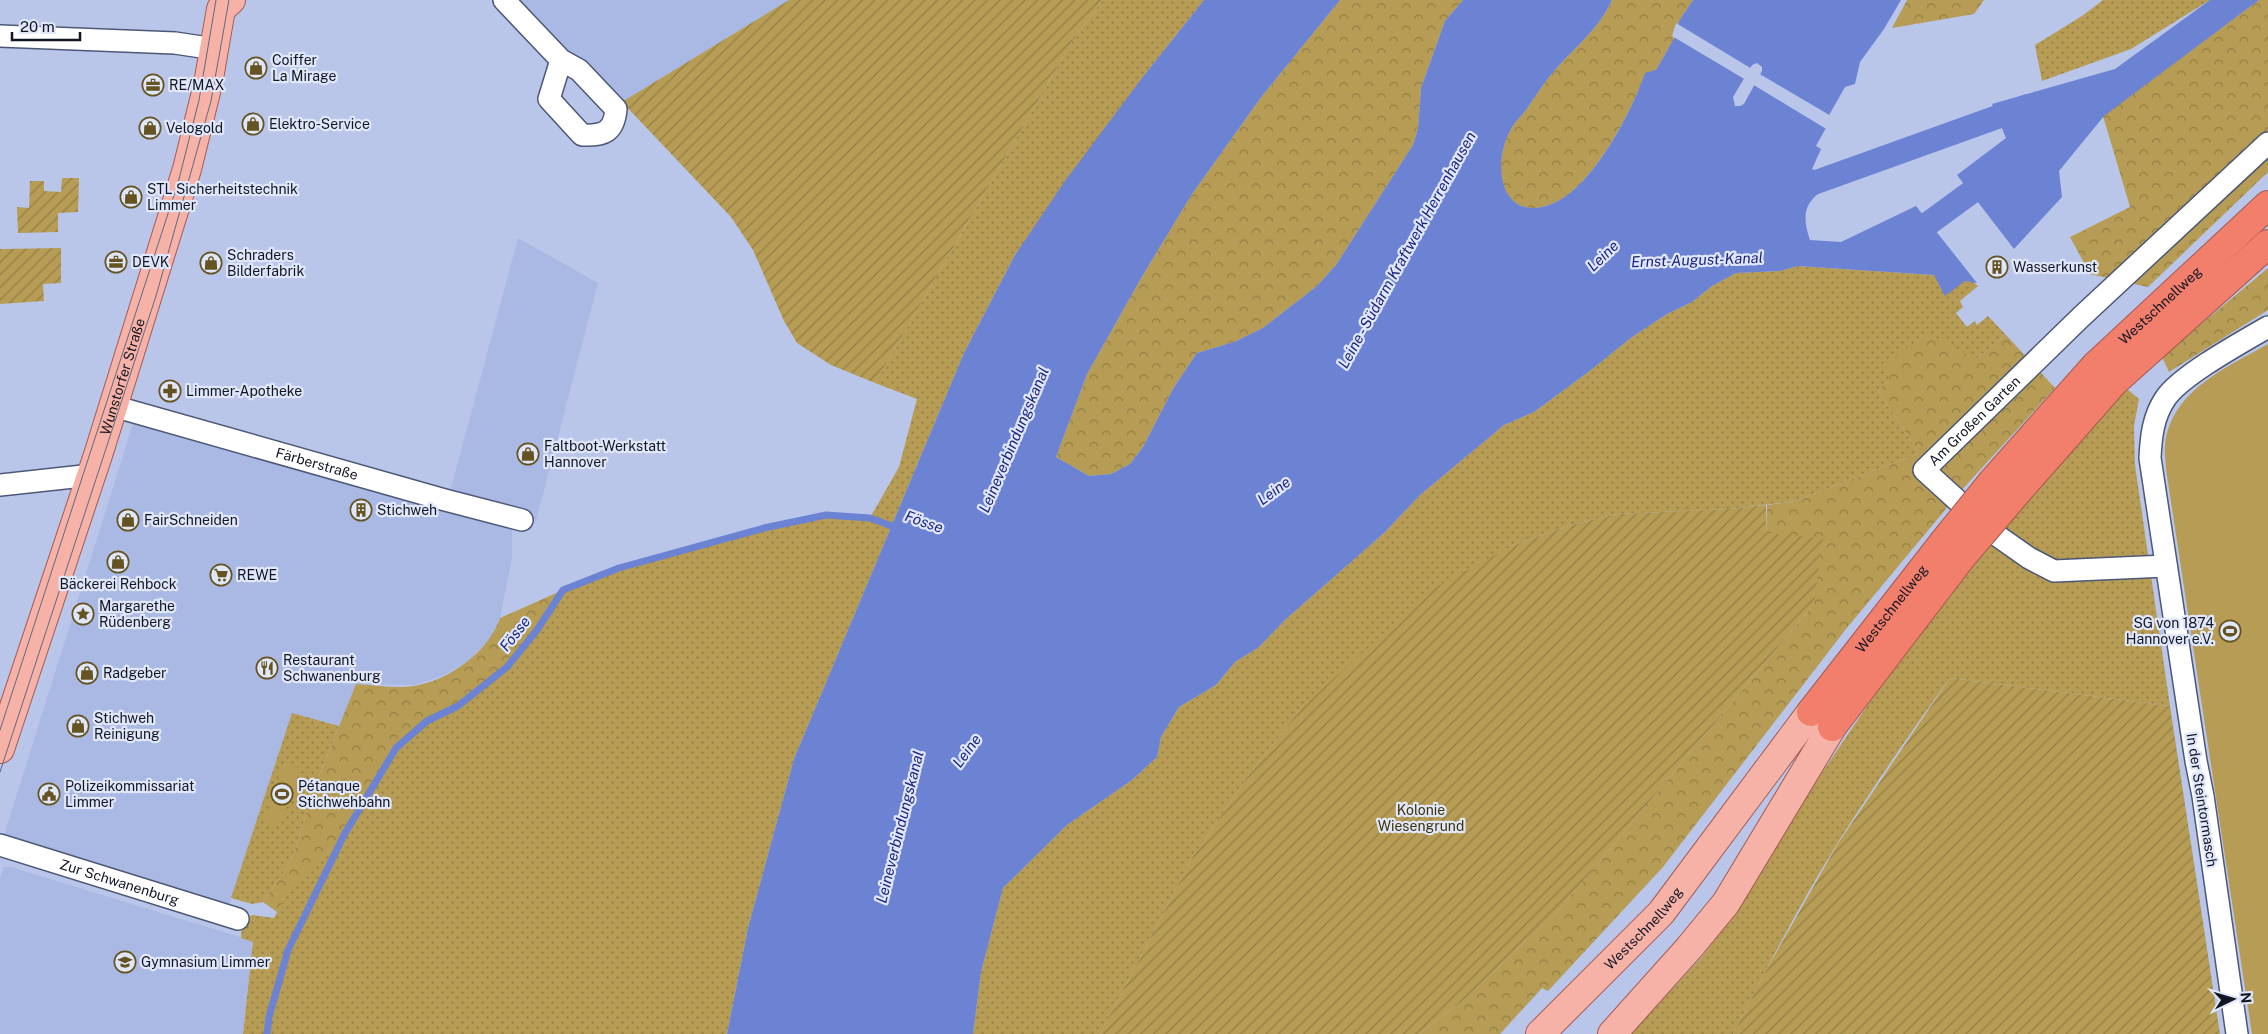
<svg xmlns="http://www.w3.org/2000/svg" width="2268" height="1034" viewBox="0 0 2268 1034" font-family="'Public Sans',sans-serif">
	<defs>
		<pattern id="grass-dots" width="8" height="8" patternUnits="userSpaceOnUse" patternTransform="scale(1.25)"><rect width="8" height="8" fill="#b69c54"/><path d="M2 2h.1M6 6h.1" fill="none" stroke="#937e45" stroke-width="1.8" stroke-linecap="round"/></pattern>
		<pattern id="forest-crowns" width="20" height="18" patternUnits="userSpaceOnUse" patternTransform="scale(1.25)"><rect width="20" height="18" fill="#b69c54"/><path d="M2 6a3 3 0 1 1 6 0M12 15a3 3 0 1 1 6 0" fill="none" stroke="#937e45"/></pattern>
		<pattern id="garden-furrows" width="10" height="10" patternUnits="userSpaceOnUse" patternTransform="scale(1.25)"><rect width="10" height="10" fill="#b69c54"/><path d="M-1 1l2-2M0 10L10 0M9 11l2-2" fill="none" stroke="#937e45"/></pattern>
	</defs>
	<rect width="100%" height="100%" fill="#b9c6ea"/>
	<!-- built -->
	<path fill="#aab9e3" d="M512,0H789L622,102L563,56Z
		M518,238L598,283L536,521L448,499Z
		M136,414L512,517V558L500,618L490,639L468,661L444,675L415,685L356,684L339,726L292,713L226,915L1,845Z
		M4,867H11L253,941L243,1034H0V877Z"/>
	<!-- grass -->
	<path fill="url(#grass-dots)" d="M1103,0H1204L1142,78L1015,255L964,353L794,759L748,928L727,1034H243L253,942L241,938L242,922L252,915L274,918L285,897L344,835L396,748L427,721L458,706L507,667L537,630L563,590L619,568L764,528L826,515L870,518L899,467L917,399L875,383L1073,40Z
		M2103,0H2210L2131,49L2042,81L2035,45L2082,16Z
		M1798,266L1934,275L1973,282L1978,286L1960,301L1963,307L1956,313L1967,327L1975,321L1977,325L1988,316L2006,335L1976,359L1889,380L1878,390L1919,453L1796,501L1729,509L1617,514L1571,525L1512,546L1302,707L1246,779L1192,858L1100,1034H973L981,972L1003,888L1067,825L1132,780L1157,757L1161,737L1179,707L1216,685L1235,662L1259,647L1286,619L1384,533L1420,495L1504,425L1534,412L1591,370L1632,337L1667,314L1692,302L1712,286L1736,273L1780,271Z
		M2127,389L2139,399L2134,426L2135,465L2170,706L1950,678C1911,732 1873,787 1837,844C1799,905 1766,970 1733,1034H1631L1700,959L1735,914L1813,786L1888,675L1944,602L2043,482Z
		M292,713L339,726L317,781L294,852L286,869L263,902L252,904L231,898Z"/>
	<!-- forest -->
	<path fill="url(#forest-crowns)" d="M1340,0H1463L1445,21L1421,88L1418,129L1413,145L1336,265L1317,286L1263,328L1234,342L1197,353L1174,387L1143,447L1130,464L1111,474L1089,476L1056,457L1087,374L1144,273L1192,194L1262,96Z
		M1612,0H1693L1679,21L1676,35L1656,70L1645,74C1632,111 1593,185 1556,202C1502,227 1490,168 1510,131C1514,123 1521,116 1526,110C1535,97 1544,82 1555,70C1575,47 1599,29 1612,0Z
		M1907,0H1984L1974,14L1892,28Z
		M2259,0H2268V172L2148,287L2090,274L2070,237L2130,207L2103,116Z
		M2268,268V310L2169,372L2162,357Z
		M1928,333L1976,359L2006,335L2055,388L1960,492L1846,629L1663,867L1548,991L1542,988L1500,1034H1419L1463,1001L1559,910L1814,604L1766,533L1767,505L1796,501L1919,453L1878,390L1889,380L1885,364Z
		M563,590L537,630L507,667L458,706L427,721L396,748L344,835L286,897L277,912L263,902L286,869L294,852L317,781L356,684C375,685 395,689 414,686C450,680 488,652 500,618Z"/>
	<!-- garden -->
	<path fill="url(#garden-furrows)" d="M789,0H1103L1073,40L875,383L831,365L797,343L784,321L753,250L731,217L622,102Z
		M62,178H79L78,212L58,213V232L18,233L17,207L29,208L30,181H44V191L61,192Z
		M61,248V283L43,284L44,301L0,304V249Z
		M1766,505V533L1823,538L1814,604L1559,910L1463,1001L1419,1034H1100L1192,858L1246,779L1302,707L1436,587L1512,546L1571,525L1617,514L1728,509Z
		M1950,678L2170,706L2220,1034H1733L1764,974L1837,845Z"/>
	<!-- pitch -->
	<path fill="#b69c54" d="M2268,344V1034H2252L2166,469C2166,461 2164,453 2165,446C2170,391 2226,368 2268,344Z
		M284,763L300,768L280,826L265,821Z"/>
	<!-- water -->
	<path fill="#6c83d3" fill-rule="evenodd" d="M1204,0H1340L1262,96L1192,194L1144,273L1087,374L1056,457L1089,476L1111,474L1130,464L1143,447L1174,387L1197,353L1234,342L1263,328L1317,286L1336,265L1413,145L1418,129L1421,88L1445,21L1463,0H1612C1599,29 1575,47 1555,70C1544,82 1535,97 1526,110C1521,116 1514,123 1510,131C1490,168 1503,227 1556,202C1593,185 1632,112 1645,73L1656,70L1676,35L1679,21L1693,0H1901L1884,29L1860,62L1855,84L1845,87L1828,117L1827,126L1816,146L1821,149L1812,169L1820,172L1835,167L1839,181C1811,196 1798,206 1810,240L1841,242L1916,206L1977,283L1965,281L1945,296L1934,275L1798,266L1780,271L1736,273L1712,286L1692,302L1667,314L1632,337L1591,370L1534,412L1504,425L1420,495L1384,533L1286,619L1259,647L1235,662L1216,685L1179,707L1161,737L1157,757L1132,780L1067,825L1003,888L981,972L973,1034H727L748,928L794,759L964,353L1015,255L1065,181L1142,78ZM1757,63L1762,67V71L1744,104L1740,106H1735L1733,97L1752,65Z
		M2210,0H2259L2104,116L2059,171L2062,197L2014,249L1957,175L2006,138L1992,104L2115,69Z"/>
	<!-- pier -->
	<path fill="#b9c6ea" d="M1676,23L1752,69L1746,80L1672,36Z
		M1758,73L1831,116L1828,130L1752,84Z"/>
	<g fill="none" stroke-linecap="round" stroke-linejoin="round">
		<!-- stream -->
		<path stroke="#6c83d3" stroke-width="7" d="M267,1034L269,1017L288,950L344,835L396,748L427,721L458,706L507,667L537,630L563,590L619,568L764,528L826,515L870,518L900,529"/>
		<!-- canal -->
		<path stroke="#6c83d3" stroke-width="24" d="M1808,185L2028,106
			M1902,239L1929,223L1996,174"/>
		<!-- street casing -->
		<g stroke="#4d5877" stroke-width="24">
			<g id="street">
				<path d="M504,0L561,60L579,70L616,109C614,132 604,136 582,135L549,99L561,60"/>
				<path d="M0,36L175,43L215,49"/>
				<path id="s1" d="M113,406L445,500L522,520"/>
				<path d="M0,485L92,475"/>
				<path id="s2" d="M2166,566L2054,571L2029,558L1992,532L1924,470L2081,317L2268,143"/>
				<path id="s3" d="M0,845L238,919"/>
				<path d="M2237,1034L2203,796L2196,761L2150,458C2151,437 2153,417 2165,399C2180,376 2242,342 2268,327"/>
			</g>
		</g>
		<!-- primary casing -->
		<g stroke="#a45a52" stroke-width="30">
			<g id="primary">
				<path id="s4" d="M0,749L99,452L187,169L208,84L221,9L231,0"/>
				<path id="s5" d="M1540,1034L1661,913L1811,712"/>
				<path d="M1612,1034L1689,948L1726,903L1832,727"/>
			</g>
		</g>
		<!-- highway casing -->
		<g stroke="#a45a52" stroke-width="30">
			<g id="highway">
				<path id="s6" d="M1992,482L2095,366L2268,205"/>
				<path d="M2013,497L2114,382L2268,244"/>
				<path id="s7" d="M1811,712L1942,544"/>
				<path d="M1832,727L1961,558"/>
			</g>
		</g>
		<!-- street -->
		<use href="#street" stroke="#fff" stroke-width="21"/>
		<!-- primary -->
		<use href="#primary" stroke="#f7b2a7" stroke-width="28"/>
		<!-- highway -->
		<use href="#highway" stroke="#f27e6c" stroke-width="28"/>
		<!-- tram -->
		<path stroke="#606880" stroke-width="1" d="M0,730L178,183L199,100L216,0
			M0,772L156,296L211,101L229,0"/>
		<!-- highway-bridge casing -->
		<g stroke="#a45a52" stroke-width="30" stroke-linecap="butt">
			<path id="highway-bridge" d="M1942,544L1992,482
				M1961,558L2013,497"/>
		</g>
		<!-- highway-bridge -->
		<use href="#highway-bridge" stroke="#f27e6c" stroke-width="28"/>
	</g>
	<!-- icons -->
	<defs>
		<g id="shop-ring" transform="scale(1.125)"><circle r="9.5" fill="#e0e7fa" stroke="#655421" stroke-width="1.5"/><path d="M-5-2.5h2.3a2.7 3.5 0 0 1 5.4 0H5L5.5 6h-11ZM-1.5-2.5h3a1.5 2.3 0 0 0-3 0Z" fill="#655421"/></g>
		<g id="office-ring" transform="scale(1.125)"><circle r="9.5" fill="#e0e7fa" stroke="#655421" stroke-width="1.5"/><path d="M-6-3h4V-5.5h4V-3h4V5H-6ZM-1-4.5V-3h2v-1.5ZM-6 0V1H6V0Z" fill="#655421"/></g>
		<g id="building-ring" transform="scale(1.125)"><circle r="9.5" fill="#e0e7fa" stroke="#655421" stroke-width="1.5"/><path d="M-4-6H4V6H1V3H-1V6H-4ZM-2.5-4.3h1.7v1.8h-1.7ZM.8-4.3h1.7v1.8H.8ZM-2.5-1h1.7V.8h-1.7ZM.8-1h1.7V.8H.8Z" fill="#655421"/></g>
		<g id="pharmacy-ring" transform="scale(1.125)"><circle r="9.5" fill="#e0e7fa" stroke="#655421" stroke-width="1.5"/><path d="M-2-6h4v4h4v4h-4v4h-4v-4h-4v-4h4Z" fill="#655421"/></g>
		<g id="supermarket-ring" transform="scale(1.125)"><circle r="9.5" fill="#e0e7fa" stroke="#655421" stroke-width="1.5"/><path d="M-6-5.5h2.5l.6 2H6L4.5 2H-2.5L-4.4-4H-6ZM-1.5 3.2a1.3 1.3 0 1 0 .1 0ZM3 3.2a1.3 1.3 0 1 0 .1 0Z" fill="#655421"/></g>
		<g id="sight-ring" transform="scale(1.125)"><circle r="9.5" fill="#e0e7fa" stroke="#655421" stroke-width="1.5"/><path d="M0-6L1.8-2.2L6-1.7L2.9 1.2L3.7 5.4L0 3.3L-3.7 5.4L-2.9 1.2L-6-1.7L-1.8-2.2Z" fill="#655421"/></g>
		<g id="stadium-ring" transform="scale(1.125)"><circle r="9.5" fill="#e0e7fa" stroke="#655421" stroke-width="1.5"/><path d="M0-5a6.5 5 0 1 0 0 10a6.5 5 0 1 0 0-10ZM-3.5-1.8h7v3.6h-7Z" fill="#655421"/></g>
		<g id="restaurant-ring" transform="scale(1.125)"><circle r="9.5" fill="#e0e7fa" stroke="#655421" stroke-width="1.5"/><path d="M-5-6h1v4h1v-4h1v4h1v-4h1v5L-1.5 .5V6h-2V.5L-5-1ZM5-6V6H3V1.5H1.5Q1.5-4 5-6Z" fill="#655421"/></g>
		<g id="civic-ring" transform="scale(1.125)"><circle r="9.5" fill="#e0e7fa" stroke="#655421" stroke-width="1.5"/><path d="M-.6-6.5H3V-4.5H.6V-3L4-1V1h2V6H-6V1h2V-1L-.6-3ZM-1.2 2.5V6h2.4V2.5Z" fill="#655421"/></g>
		<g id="school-ring" transform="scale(1.125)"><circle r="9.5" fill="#e0e7fa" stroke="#655421" stroke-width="1.5"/><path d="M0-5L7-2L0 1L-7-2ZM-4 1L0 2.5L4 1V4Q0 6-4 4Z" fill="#655421"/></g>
	</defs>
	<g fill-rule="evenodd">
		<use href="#shop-ring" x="256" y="68"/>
		<use href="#office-ring" x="153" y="85"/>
		<use href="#shop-ring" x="253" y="124"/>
		<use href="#shop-ring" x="150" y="128"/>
		<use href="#shop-ring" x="131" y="197"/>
		<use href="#office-ring" x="116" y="262"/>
		<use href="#shop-ring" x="211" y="263"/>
		<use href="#building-ring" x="1997" y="267"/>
		<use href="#pharmacy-ring" x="170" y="391"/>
		<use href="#shop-ring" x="528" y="454"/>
		<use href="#building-ring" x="361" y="510"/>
		<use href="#shop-ring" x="128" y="520"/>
		<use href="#shop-ring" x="118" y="562"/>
		<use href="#supermarket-ring" x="221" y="575"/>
		<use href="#sight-ring" x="83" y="614"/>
		<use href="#stadium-ring" x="2230" y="631"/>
		<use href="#restaurant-ring" x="267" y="668"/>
		<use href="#shop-ring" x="87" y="673"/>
		<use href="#shop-ring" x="78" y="726"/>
		<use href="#civic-ring" x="49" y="794"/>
		<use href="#stadium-ring" x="282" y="794"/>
		<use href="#school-ring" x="125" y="962"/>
	</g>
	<g text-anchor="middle" stroke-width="4.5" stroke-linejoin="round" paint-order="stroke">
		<!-- poi labels -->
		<g font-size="14" fill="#121623" stroke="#e0e7fa" text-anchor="start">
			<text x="272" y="65">Coiffer<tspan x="272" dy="16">La Mirage</tspan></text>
			<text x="169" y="90">RE/MAX</text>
			<text x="269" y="129">Elektro-Service</text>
			<text x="166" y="133">Velogold</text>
			<text x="147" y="194">STL Sicherheitstechnik<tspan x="147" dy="16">Limmer</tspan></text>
			<text x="227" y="260">Schraders<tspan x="227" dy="16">Bilderfabrik</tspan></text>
			<text x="132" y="267">DEVK</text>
			<text x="2013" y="272">Wasserkunst</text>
			<text x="186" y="396">Limmer-Apotheke</text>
			<text x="544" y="451">Faltboot-Werkstatt<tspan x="544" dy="16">Hannover</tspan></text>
			<text x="377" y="515">Stichweh</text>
			<text x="144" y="525">FairSchneiden</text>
			<text x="237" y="580">REWE</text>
			<text x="118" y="589" text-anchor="middle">Bäckerei Rehbock</text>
			<text x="99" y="611">Margarethe<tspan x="99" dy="16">Rüdenberg</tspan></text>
			<text x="2214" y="628" text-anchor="end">SG von 1874<tspan x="2214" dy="16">Hannover e.V.</tspan></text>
			<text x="283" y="665">Restaurant<tspan x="283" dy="16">Schwanenburg</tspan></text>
			<text x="103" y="678">Radgeber</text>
			<text x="94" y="723">Stichweh<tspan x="94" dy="16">Reinigung</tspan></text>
			<text x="65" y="791">Polizeikommissariat<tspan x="65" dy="16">Limmer</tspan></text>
			<text x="298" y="791">Pétanque<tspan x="298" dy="16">Stichwehbahn</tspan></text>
			<text x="141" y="967">Gymnasium Limmer</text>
		</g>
		<!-- street labels -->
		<g font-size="14" fill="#121623" stroke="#e0e7fa">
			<text dy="5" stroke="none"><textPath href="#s6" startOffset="244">Westschnellweg</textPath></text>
			<text dy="5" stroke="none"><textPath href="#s4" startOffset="392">Wunstorfer Straße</textPath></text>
			<text dy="5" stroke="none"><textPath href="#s2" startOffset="348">Am Großen Garten</textPath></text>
			<text dy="5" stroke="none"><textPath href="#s1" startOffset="212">Färberstraße</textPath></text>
			<text dy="5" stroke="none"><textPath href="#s7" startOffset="131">Westschnellweg</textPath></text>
			<text transform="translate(2202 800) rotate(81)" y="5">In der Steintormasch</text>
			<text dy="5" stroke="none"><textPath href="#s3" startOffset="125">Zur Schwanenburg</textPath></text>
			<text dy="5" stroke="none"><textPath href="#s5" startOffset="148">Westschnellweg</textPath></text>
		</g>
		<!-- park labels -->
		<g font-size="14" fill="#3f3105" stroke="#e0e7fa">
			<text x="1421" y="815">Kolonie<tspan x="1421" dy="16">Wiesengrund</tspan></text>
		</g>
		<!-- water labels -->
		<g font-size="15" font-style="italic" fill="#1b2482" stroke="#e0e7fa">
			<text transform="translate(1407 250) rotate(-61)" y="5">Leine - Südarm Kraftwerk Herrenhausen</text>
			<text transform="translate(1603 256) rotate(-44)" y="5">Leine</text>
			<text transform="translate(1697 260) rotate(-2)" y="5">Ernst-August-Kanal</text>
			<text transform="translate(1014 440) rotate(-67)" y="5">Leineverbindungskanal</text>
			<text transform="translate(1274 491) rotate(-36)" y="5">Leine</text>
			<text transform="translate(924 522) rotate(19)" y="5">Fösse</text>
			<text transform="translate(515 634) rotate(-52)" y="5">Fösse</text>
			<text transform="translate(967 751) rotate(-54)" y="5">Leine</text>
			<text transform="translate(900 827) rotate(-76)" y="5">Leineverbindungskanal</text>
		</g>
	</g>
	<!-- north arrow -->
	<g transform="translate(2233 999) rotate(85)" stroke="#e0e7fa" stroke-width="4" paint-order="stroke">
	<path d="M0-4L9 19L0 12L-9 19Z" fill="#121623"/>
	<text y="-8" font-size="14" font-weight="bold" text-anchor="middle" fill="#121623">N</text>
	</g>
	<!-- scale -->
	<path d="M12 32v8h68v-8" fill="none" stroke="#121623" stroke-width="2.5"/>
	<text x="20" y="32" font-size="15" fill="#121623" stroke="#e0e7fa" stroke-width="4" paint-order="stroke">20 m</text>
</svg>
